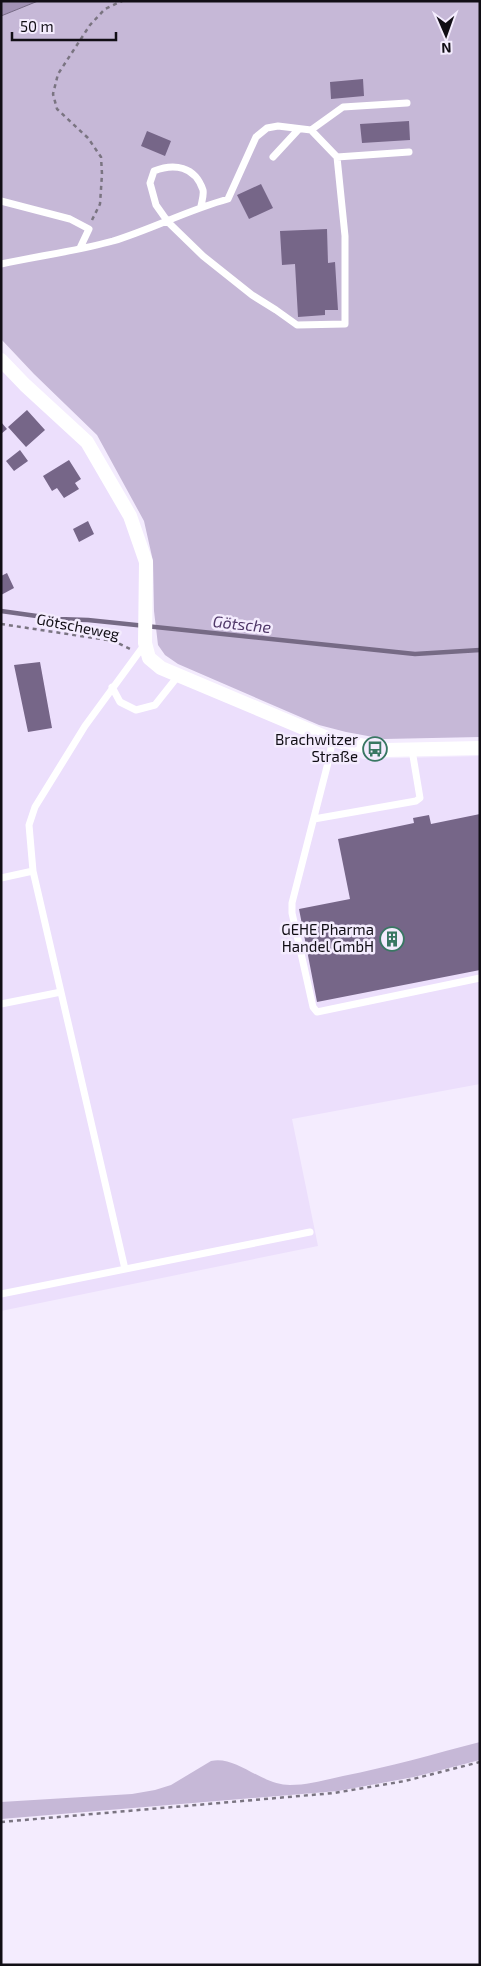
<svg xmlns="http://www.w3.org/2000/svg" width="481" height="1966" viewBox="0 0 481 1966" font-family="'Exo 2',sans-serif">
	<rect width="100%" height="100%" fill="#f4ecfe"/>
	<!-- built -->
	<path fill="#ecdffc" d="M1,360L87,442L146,562L145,643L160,668L363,759L480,756V1084L292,1119L318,1246L1,1311Z"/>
	<!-- green -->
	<path fill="#c6b8d7" d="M38,1H480V737L384,739L346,732L319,725L178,664L165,655L158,645L154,611L153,561L144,521L97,435L34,374L1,339V16Z
		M480,1742V1760L414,1777L338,1791L1,1819V1802L132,1794L155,1790L171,1785L211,1761C236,1755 261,1785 290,1785C308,1785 325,1780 343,1776C389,1767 434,1754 480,1742Z"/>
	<!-- water -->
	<path fill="#a292b5" stroke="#766a85" d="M1,1H38L1,16Z"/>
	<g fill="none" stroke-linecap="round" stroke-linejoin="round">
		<!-- stream -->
		<path stroke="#766a85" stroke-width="4.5" d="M1,611L58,619L88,620L415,654L480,650"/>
	</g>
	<!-- building -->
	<path fill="#766688" d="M363,79L364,96L331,99L330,82Z
		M409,121L410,140L362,143L360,124Z
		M147,131L171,141L165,156L141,146Z
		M261,184L273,208L249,219L237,195Z
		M327,229L328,263L335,262L338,310H325V315L298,317L295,264L282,265L280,231Z
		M27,410L45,430L26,447L8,427Z
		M1,422L7,429L1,434Z
		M20,450L28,461L14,471L6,461Z
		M69,460L81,479L75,483L79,489L64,498L57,488L52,491L43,476Z
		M88,521L94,534L79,542L73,529Z
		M7,573L14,588L1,595V576Z
		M40,662L52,728L28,732L14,665Z
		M480,814V970L317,1002L299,909L350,899L338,839L414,823L413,818L429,815L431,824Z"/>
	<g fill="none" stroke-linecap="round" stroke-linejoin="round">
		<!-- path -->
		<path stroke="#7a7481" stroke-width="2.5" stroke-dasharray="4 4" stroke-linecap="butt" d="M92,220L100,204L102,174L101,157L88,138L57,109L53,94L58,74L90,25L105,9L122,1
			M1,624L114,641L130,649
			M1,1822L334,1793L405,1781L480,1762"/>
		<!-- service -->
		<path stroke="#fff" stroke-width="7" d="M311,130L343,107L407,103
			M273,157L298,130
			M1,201L70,219L89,229L80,248
			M201,206C202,201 204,195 203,190C195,166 174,163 154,171L150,183L156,205L168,222L203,256L252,295L276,310L297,325L345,324V236L337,157
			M1,264C38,256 77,251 113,241C152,229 188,210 228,199L256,137L267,128L278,126L311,130L337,157L409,152
			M112,687L120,702L136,710L155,705L178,676
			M332,740L330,755L292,903V913L313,1007L317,1012L480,978
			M314,819L416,801L420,798L412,750
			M1,878L33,871
			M1,1004L61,992
			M125,1269L33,871L29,825L35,807L85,726L145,644
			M1,1294L310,1232"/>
		<!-- minor -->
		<path stroke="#fff" stroke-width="14" d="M1,360L25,385L87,442L130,516L146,562L145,643L149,658L161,668L332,740L387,750L480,748"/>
	</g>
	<!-- icons -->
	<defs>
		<g id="bus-ring" transform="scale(1.25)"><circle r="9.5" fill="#f4ecfe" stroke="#397763" stroke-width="1.5"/><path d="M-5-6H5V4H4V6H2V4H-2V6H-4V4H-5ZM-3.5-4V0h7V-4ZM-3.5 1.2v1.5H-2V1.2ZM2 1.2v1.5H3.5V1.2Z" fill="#397763"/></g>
		<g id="building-ring" transform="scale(1.25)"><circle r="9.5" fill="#f4ecfe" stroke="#397763" stroke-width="1.5"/><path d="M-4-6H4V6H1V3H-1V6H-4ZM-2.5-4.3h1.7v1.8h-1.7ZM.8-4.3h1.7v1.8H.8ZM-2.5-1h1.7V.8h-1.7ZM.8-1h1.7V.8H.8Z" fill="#397763"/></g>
	</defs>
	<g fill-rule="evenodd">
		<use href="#bus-ring" x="375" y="749"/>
		<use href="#building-ring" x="392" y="939"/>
	</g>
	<g text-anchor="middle" stroke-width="5" stroke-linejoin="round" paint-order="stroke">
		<!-- street labels -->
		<g font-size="15" fill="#110e15" stroke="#f4ecfe">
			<text transform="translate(78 627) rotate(11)" y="5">Götscheweg</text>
		</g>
		<!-- poi labels -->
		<g font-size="15" fill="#110e15" stroke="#f4ecfe" text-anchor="end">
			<text x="358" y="745">Brachwitzer<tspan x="358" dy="17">Straße</tspan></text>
			<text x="374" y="935">GEHE Pharma<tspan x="374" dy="17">Handel GmbH</tspan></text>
		</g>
		<!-- water labels -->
		<g font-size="16" font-style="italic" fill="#503869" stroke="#f4ecfe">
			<text transform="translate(242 624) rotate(6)" y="6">Götsche</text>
		</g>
	</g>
	<!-- border -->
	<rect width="481" height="1966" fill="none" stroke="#110e15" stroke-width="5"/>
	<!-- north arrow -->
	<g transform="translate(446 35) rotate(178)" stroke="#f4ecfe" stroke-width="4" paint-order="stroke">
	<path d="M0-4L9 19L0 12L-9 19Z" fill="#110e15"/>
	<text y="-8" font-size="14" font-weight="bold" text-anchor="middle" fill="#110e15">N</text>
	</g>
	<!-- scale -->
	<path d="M12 32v8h104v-8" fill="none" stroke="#110e15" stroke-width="2.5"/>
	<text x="20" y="32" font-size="15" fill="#110e15" stroke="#f4ecfe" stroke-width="4" paint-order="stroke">50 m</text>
</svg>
